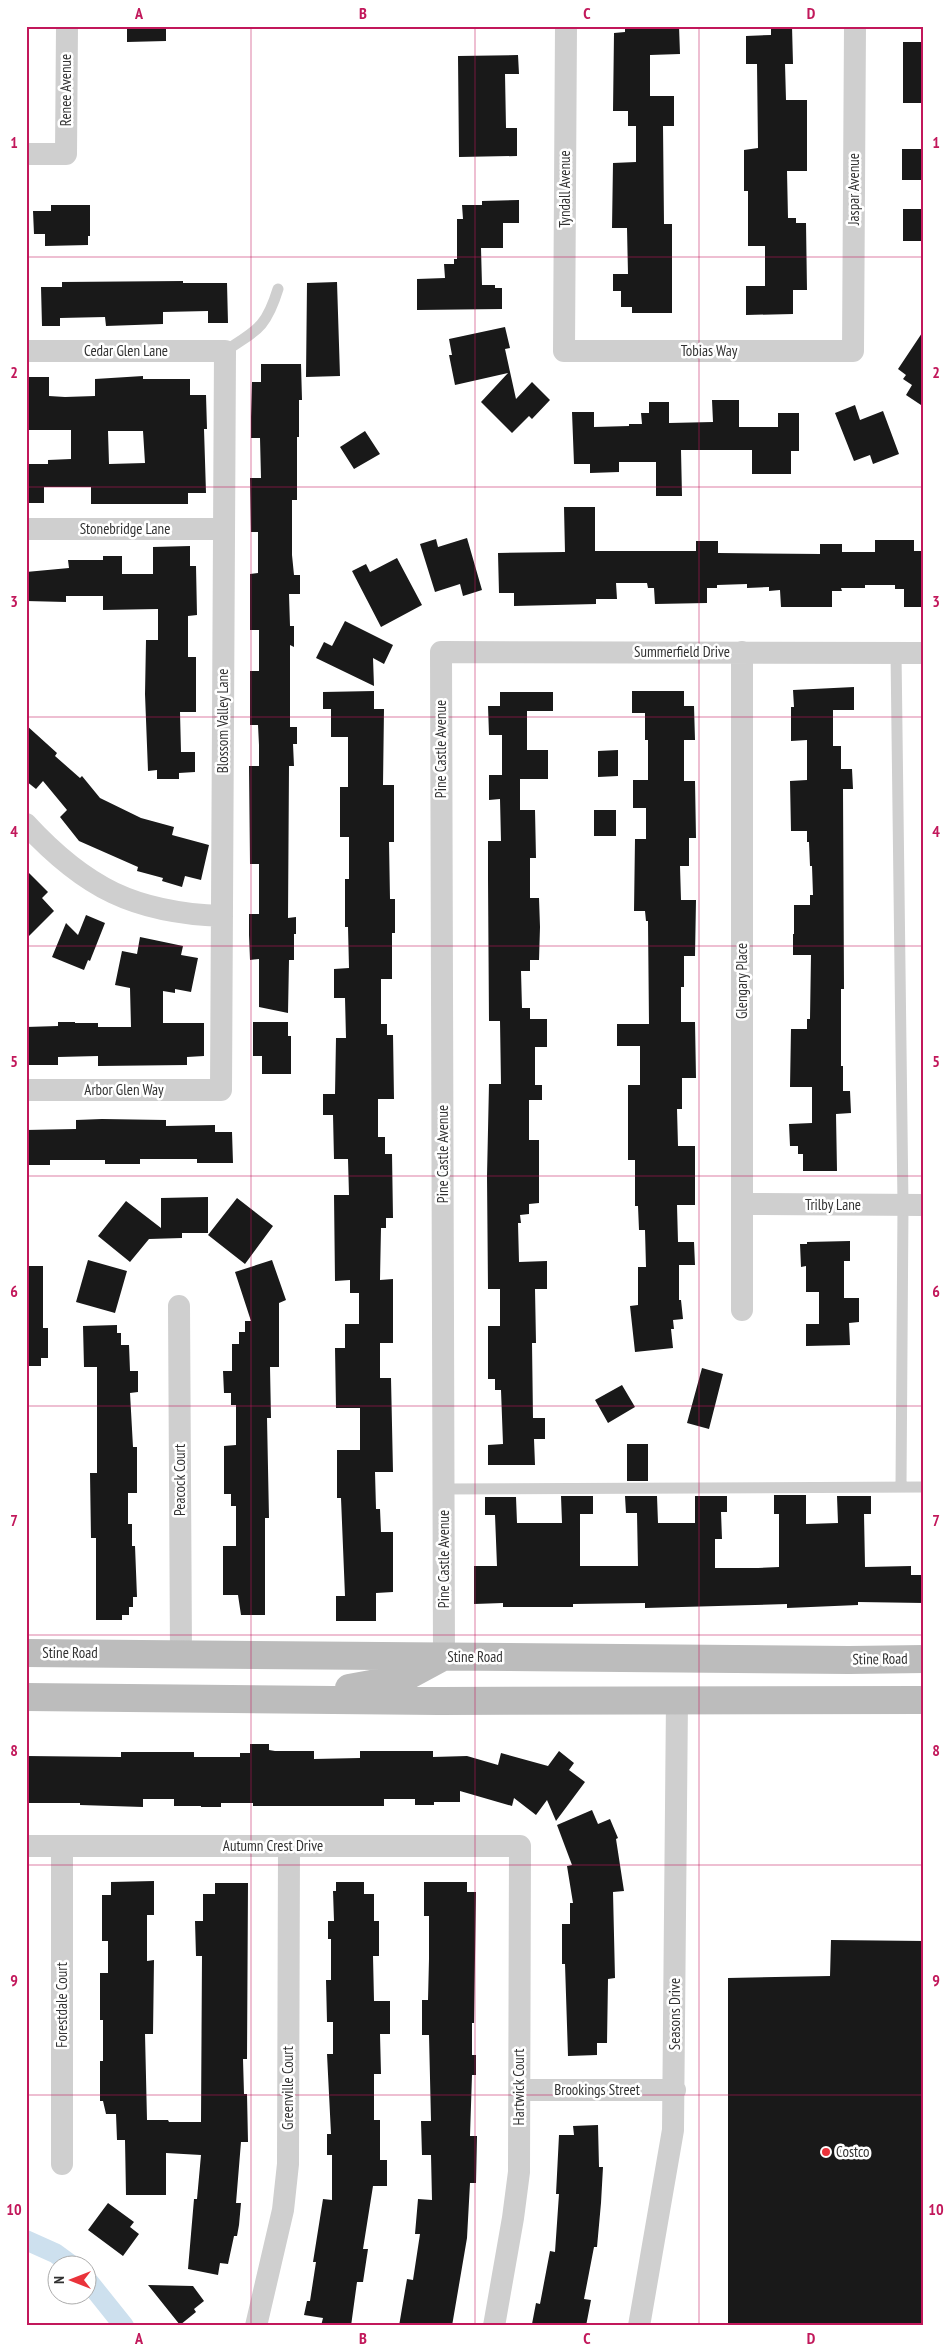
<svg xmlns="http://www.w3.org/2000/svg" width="950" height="2352" viewBox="0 0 950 2352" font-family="'PT Sans Narrow',sans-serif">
	<rect width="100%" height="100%" fill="#fff"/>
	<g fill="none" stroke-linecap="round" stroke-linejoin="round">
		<!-- canal -->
		<path stroke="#cde0ee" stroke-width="20" d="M26,2240L55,2253L70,2264
			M88,2281L124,2326"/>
	</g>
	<!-- building -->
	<path fill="#191919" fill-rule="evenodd" d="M127,26H166V41L127,42Z
		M679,26L680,54L650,55V96H674V126H663L664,224H672V313H632V307H621V291H613V274H628L627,228H612L613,163L636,162V126H628V111H613L614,33L625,32V27Z
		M771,26H792L793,64H785L786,100H807V171H787L788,218H796V223H806L807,290H793V314L746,315V286H765V246H748V191H744V150L758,148L757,64H746V36L771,35Z
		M903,42H924V103H903Z
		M518,55L519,74H505L506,128H517V156L459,157L458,56Z
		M902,149H924V180H902Z
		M519,200V223H503V248H481L482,285H495V288H502V309L417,310V279L445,278L444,264H454V259H457V219H463L462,205H482V201Z
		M51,205H90V236H88V245L45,246V234H34L33,211H51Z
		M903,209H923L924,241H903Z
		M183,281V283H227L228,323H208V311L163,312V324L106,326L105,317L60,318V326H42L41,287H62V282Z
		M337,282L340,376L306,377L307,283Z
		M505,327L510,348L505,349L516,399L532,382L550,400L532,419L529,416L512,433L481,402L508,373L455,385L449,355H452L449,339Z
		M924,330V407L906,395L912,385L903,379L906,375L898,369Z
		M261,364H301L302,400H299V437H297V500H292V555L294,575H300V594H289L290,626H294V647L290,645V727H297V744H293L294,766H289L288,918L296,917V934H294V960H289L288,1013L259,1007V959L250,960L249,935V914H259V864H250L249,766H259V745L258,725H250V671H259V630H250V574L258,573V532H251L250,478H261L260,438H251V417L252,382H261Z
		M143,376V379H190V395H206L207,429H204L206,493H188V504H91V487H44V503H26V464H48V460L71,459V430H29L28,377H49V396L65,397L95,396V379ZM108,431H143L145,463L109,464Z
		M712,400H739V427H778V413H799V451H791V474H752V450H681L682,496H656V462H619V472L590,473V464H574L572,412H594V427L629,426V424H642L641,413H649V402H669V423L713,422Z
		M855,405L860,420L883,411L899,454L873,464L870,455L854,461L835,413Z
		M365,431L380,454L354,469L340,447Z
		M564,507H595V551H696V541H718V553L820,554V544H842V552H875V540H914V551H924V607H904V589H895V585H865V588H841L842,591H832V607H781L780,590L769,591V587L747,588V584L717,585V588H707V603L655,604L654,588H648L647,583H616L617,599H596V604L514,606V593H499L498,553L565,552Z
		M467,538L482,590L463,596L460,584L435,592L420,544L436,539L438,547Z
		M190,546V566H196L197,615L188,616V657H196V712H180L181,752H195V772L179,773V779H157V770L148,771L145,694L146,640H158V609L103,610V596H66V602L26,601V572L69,568L68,560H103V556H122V574H153V547Z
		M397,558L422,605L381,627L352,571L366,564L370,572Z
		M345,621L393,645L384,664L373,658L374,686L316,658L324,642L332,646Z
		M854,687V710H833V746H841V769H852L853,789H843L844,989H841V1066H843V1091H850L851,1113L836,1114L837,1171H803V1154H798V1146H790L789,1124L812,1123V1087H790L791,1029H807V1019H810L811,955H793V934H794V905H810V895H813L812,866H810L809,842H807V831H791L790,781L807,780V740L791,741V707H794L793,690Z
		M374,691V709H384L383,785H394V842H389L390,899H395V933H392V979H381V1024H387V1035H393L394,1099H378V1137H385V1154H392L393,1218H386V1228H381L380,1280L393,1279V1343H380V1378H391L393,1472H375L376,1509H380L381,1532H393V1592L376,1593V1621H336V1596H345L341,1498H337V1450H360V1408H336L335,1348H345V1324H359V1293H350V1280L335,1281L334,1195H349L348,1159H334L333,1115H323V1094H335L336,1038H346L345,998H334V969L349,968L348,927H345V879H349V837H340V787H348V737H331V709H323V692Z
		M632,691H684V706H694L695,740H684V781H695L696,838H689V866H680L681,900H696L695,956H684V987H681V1022H695L696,1078H682V1109H677L678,1146H695V1205H677L678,1242H694L695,1265H679V1300H681L683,1319L673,1320L674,1329H671L673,1348L635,1352L630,1306L638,1305V1267H646L645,1230H639L638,1206H635V1160H628V1085H640V1046H617V1024H649L648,921H646L645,911H634L635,839H646V808H633V780H648V740H645V713H632Z
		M500,692H553V711H527V750H548V779H520V810H535L536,858H530V898H539L540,927L539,960H530V971H521L522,1008H530V1019H547V1047H535V1085H542V1100H529V1140H539V1203L529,1204V1214L520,1215L521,1223H518L519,1262L547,1261V1289H535L536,1343H532L533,1418H545V1439H534L535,1465H488V1445L503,1444L501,1390H495V1379H488V1326H500V1289H488L487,1176L489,1084H501L500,1021H489L488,878V841H501L500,799L489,800V775H502V735H489L488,706H500Z
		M26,725L57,753L55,756L80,778L82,776L100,798L141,818L174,827L172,835L209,845L201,880L185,876L182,887L162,881L163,878L137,871L138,867L79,841L60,817L67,810L43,781L36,789L26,781Z
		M618,750V776L598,777V751Z
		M594,810H616V836H594Z
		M26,870L48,892L42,898L54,911L26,939Z
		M86,915L105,923L90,961L88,960L84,970L52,957L66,923L78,935Z
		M140,937L183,946L181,955L198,958L191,992L175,989V993L163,991V1023H204V1056L187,1057V1065L98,1066V1056L58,1057V1065H26V1027L58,1026V1022H75V1023H98V1027H131L130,988L115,985L122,951L137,954Z
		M253,1022H288V1036H291V1074H262V1056H253Z
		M102,1119L166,1120V1126L215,1125V1132H232L233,1163H197V1159H140V1164H105V1160H50V1165H26V1130L76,1129V1120Z
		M208,1197V1233H182V1238L149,1239L130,1262L98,1236L126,1201L161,1228V1198Z
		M237,1198L273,1226L245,1264L208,1235Z
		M850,1241V1261H844V1298H859V1322L849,1323L850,1345L806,1346V1324H819V1292H806V1266L801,1267L800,1244H807V1242Z
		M88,1260L127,1271L115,1313L76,1302Z
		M272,1260L286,1300L279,1303V1367H270L271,1418H267L269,1518H265V1615H241L238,1595H223V1546H236V1506H231V1494H224V1446L236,1445V1405H231V1393H224L223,1371H232V1344H239V1332H245V1321H251L235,1272Z
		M26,1266H43V1328H48V1358H41V1366H26Z
		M117,1325V1333H121V1345H129L130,1371H138V1392L130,1393L133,1447H137V1493H128V1524H132V1546H135L137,1597H133V1607H129V1615H122V1620H96V1538H91L90,1473H97V1367H84L83,1326Z
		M702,1368L723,1374L709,1429L687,1423Z
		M622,1385L635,1407L608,1423L595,1400Z
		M627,1444H648V1481H627Z
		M774,1495H806V1524L838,1523L837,1496H871V1514H864L865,1567L911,1566V1575H924V1603L858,1602V1605L787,1608V1604L645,1608V1603L573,1604V1607H503V1603L474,1604V1566H497L495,1515H485V1497H516L517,1523H562L561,1496H593V1514H580V1566H638L637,1513H626L625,1496H657L658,1523H695V1496H727V1512H721L722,1539H715V1568H758L779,1567V1514H774Z
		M250,1744H269V1750L275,1751H314V1759L360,1758V1751H433V1757L467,1756L498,1765L501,1753L548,1766L559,1751L574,1763L569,1770L585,1782L556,1821L547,1800L536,1815L514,1798L512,1806L460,1791V1802H434V1805H415V1799H384V1806H253V1803H221V1807H201V1806H174V1799H143V1807L80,1805V1803H26V1756L121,1757V1752H194V1757H240V1753H250Z
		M592,1810L598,1824L610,1819L618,1838L616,1839L624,1891L613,1892L615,1978L608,1979L607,2043H597V2055L568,2056L565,1964H562V1924H570V1903H573L567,1866L572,1865L557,1825Z
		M154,1881V1915H147V1961L154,1960L153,2034H145L147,2120H168L169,2122H201L202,1956H196L195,1921H203V1894H215V1883H248L247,2059H243L244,2094H247L248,2142H241L236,2203H241L239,2225L237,2236H234L228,2264L220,2263L218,2275L188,2269L194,2199H197L201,2155L166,2153V2195H126L125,2140H117L116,2114H106L103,2101H100V2061H103V2020H100V1973H108V1941H102V1895H111V1882Z
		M336,1882H364V1894H374V1921H379V1956H373L374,2001H390V2034H380L381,2074H374V2120H380V2160H387V2186H373L363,2249H368L363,2282H357L351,2326H321L323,2318L304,2315L307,2301H310L316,2262H313L323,2199L332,2200V2155H327V2134H331L327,2054H333V2022H327L326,1980H331V1939H328V1921H334L333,1891H336Z
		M424,1882H467V1892H476L474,2023H472V2055H476V2075H472L470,2136H477L476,2183H470L467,2238L452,2326H399L407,2279L413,2280L420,2234H415L418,2199L432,2200L431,2155H422L421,2121H431L429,2035H422V2000H428L429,1959V1916H424Z
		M831,1940L924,1941V2326H728V1978L830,1976Z
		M598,2125L599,2167H603L601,2203L597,2247H594L584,2299L591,2300L586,2326L532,2324L536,2303L540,2304L550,2251L555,2252L559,2194H556L559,2135H574L573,2126Z
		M108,2203L134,2222L130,2227L139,2234L123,2256L88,2230Z
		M148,2285L193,2286L204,2301L194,2309L196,2312L180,2325Z"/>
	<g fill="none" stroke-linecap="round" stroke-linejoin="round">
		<!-- lane -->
		<path stroke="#cfcfcf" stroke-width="11" d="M225,351C257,330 266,328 278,289
			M896,652L903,1205L901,1487
			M444,1489L924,1487"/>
		<!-- street -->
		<path stroke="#cfcfcf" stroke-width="22" d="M566,26L564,351H853L855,26
			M26,154H66L67,26
			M26,351H225L221,1090H26
			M26,529H224
			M742,652V1310
			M26,824C85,888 135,913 222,916
			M742,1204L924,1205
			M179,1306L181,1653
			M444,1657L441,652L924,653
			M26,1846H520L519,2172L513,2218L494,2326
			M62,1846V2164
			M520,2090H675
			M256,2326L283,2210L288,2164L289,1846
			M639,2326L673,2130L677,1699"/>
		<!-- secondary -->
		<path stroke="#bcbcbc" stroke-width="28" d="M26,1653L849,1660L924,1659
			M349,1688L404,1678L441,1658
			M26,1697L439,1701L924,1700"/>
	</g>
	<!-- grid -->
	<path fill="none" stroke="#c2185b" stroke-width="1" stroke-opacity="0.55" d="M251,26V2326M475,26V2326M699,26V2326M26,257H924M26,487H924M26,717H924M26,946H924M26,1176H924M26,1406H924M26,1635H924M26,1865H924M26,2095H924"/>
	<!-- markers -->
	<circle fill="#ea333b" stroke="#fff" stroke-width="2" cx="826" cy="2152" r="5"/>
	<g text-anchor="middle" stroke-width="5" stroke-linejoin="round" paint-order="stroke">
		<!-- street labels -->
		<g font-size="15" fill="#323232" stroke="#fff">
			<text transform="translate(66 90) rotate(-90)" y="5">Renee Avenue</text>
			<text transform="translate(565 189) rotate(-90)" y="5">Tyndall Avenue</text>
			<text transform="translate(854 189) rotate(-90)" y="5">Jaspar Avenue</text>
			<text x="126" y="356">Cedar Glen Lane</text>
			<text x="709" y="356">Tobias Way</text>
			<text x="125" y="534">Stonebridge Lane</text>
			<text x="682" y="657">Summerfield Drive</text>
			<text transform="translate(223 721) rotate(-90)" y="5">Blossom Valley Lane</text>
			<text transform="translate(441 749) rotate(-90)" y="5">Pine Castle Avenue</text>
			<text transform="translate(742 981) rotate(-90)" y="5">Glengary Place</text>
			<text x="124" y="1095">Arbor Glen Way</text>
			<text transform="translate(443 1154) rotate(-90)" y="5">Pine Castle Avenue</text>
			<text x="833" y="1210">Trilby Lane</text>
			<text transform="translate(180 1480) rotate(-90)" y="5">Peacock Court</text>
			<text transform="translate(444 1559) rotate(-90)" y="5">Pine Castle Avenue</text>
			<text x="70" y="1658">Stine Road</text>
			<text x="475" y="1662">Stine Road</text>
			<text transform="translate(880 1659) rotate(-1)" y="5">Stine Road</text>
			<text x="273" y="1851">Autumn Crest Drive</text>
			<text transform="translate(62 2005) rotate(-90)" y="5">Forestdale Court</text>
			<text transform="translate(675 2014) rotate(-90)" y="5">Seasons Drive</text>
			<text transform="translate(519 2087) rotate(-90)" y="5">Hartwick Court</text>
			<text transform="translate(288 2088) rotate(-90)" y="5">Greenville Court</text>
			<text x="597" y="2095">Brookings Street</text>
		</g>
		<!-- poi labels -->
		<g font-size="15" fill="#323232" stroke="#fff" text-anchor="start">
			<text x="836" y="2157">Costco</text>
		</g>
	</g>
	<!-- border -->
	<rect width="950" height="2352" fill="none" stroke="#ffffff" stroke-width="55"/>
	<!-- north arrow -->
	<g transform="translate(72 2280) rotate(270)"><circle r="24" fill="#ffffff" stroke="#adadad"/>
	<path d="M0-4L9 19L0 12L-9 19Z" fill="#ea333b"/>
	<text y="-8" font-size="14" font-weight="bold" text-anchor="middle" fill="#323232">N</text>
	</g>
	<rect x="28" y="28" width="894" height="2296" fill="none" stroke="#c2185b" stroke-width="2"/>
	<g font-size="16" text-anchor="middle" font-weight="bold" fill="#c2185b">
		<text x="139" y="19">A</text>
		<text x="363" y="19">B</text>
		<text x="587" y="19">C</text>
		<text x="811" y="19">D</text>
		<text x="14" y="148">1</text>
		<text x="936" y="148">1</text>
		<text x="14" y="378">2</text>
		<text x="936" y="378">2</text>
		<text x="14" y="607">3</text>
		<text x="936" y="607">3</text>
		<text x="14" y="837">4</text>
		<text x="936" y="837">4</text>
		<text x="14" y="1067">5</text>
		<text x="936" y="1067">5</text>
		<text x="14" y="1297">6</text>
		<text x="936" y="1297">6</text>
		<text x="14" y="1526">7</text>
		<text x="936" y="1526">7</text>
		<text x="14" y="1756">8</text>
		<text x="936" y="1756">8</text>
		<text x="14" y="1986">9</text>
		<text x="936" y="1986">9</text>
		<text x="14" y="2215">10</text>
		<text x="936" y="2215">10</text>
		<text x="139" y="2344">A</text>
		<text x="363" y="2344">B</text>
		<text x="587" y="2344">C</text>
		<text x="811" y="2344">D</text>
	</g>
</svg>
